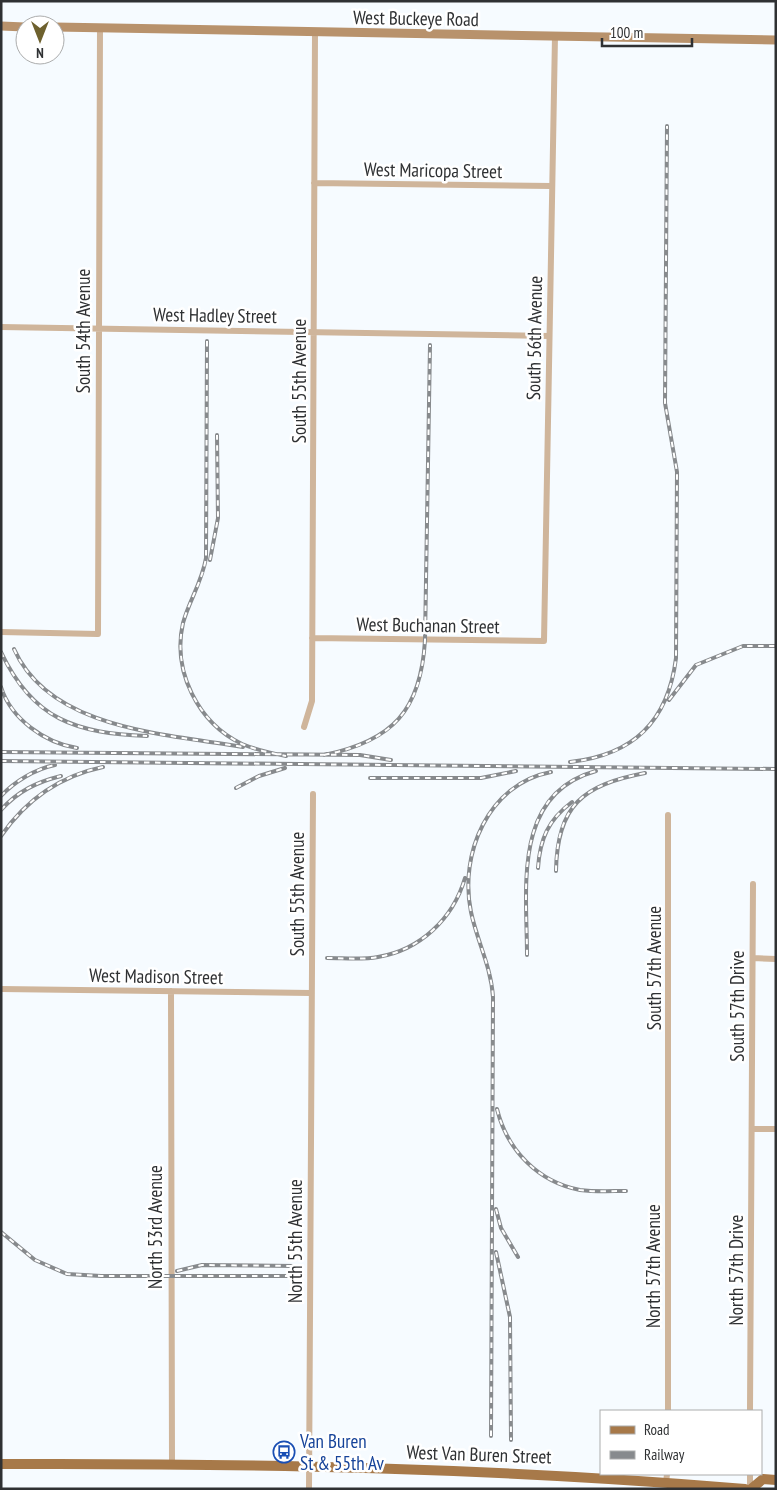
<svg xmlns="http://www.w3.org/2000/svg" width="777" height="1490" viewBox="0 0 777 1490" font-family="'PT Sans Narrow',sans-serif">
	<rect width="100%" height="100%" fill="#f6fbff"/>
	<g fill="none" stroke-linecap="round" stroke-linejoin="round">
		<!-- minor -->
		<path stroke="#cfb59b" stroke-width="6" d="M314,183L551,186
			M1,327L549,336
			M1,632L98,634L100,28
			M312,638L544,641L555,36
			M304,727L312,701L315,33
			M753,958L776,959
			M1,989L311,993
			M171,991L172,1464
			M752,1129H776
			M668,1411V815
			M750,1411L753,884
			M666,1483L667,1474
			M309,1489L313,794
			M750,1489V1474"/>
		<!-- secondary -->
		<path stroke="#b8926c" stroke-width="9" d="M1,26L25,27
			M55,27L776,40"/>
		<!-- primary -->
		<path stroke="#a77949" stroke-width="10" d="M1,1464C250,1463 498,1468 745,1489
			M751,1489L763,1479L776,1480"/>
		<!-- rail casing -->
		<g stroke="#878a8d" stroke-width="4">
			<path id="rail" d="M207,341L206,558C202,582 189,601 183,623C172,671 198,723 242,744C256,750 271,753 286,756
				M210,560L218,518L217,435
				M14,649C50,730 167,734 243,747
				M1,652C33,720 76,733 147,736
				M1,687C11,719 45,743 77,748
				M669,700L696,665L743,646H776
				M1,752L360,755L391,760
				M324,755C393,741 421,710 425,640L430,345
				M1,761L776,769
				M570,762C633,755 668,722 676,658L677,472L665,403L667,126
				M370,778H481L516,771
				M236,788L259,776L285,768
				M1,796C14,782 35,769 55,765
				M1,810C18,791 37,782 61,776
				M1,836C26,800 60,776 103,767
				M538,868C540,839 548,820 572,802
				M556,871C557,805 583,785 645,773
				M527,955C527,888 512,794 596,771
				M327,958C344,958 362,960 378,957C420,950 453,919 465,878
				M497,1109C507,1150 538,1182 580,1190C595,1192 611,1191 626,1191
				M496,1209L501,1228L518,1257
				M1,1232L35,1260L67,1274L101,1276H289
				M496,1252L510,1317L511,1440
				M177,1271L202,1265L294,1266
				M491,1436L493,997C491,966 477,941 471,912C459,854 488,784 551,772"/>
		</g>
		<!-- rail -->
		<use href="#rail" stroke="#fff" stroke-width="2" stroke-dasharray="5.5" stroke-linecap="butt"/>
	</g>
	<!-- icons -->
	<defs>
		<g id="bus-ring" transform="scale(1.125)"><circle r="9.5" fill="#fff" stroke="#1a4fb4" stroke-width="1.5"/><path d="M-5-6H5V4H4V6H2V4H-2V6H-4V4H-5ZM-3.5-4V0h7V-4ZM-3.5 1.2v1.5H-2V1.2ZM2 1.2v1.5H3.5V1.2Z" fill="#1a4fb4"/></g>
	</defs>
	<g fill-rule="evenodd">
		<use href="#bus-ring" x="284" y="1452"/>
	</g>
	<g text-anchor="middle" stroke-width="5" stroke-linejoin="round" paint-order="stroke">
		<!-- street labels -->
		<g font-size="19" fill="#2f3133" stroke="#fff">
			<text transform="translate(416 18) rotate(1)" y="7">West Buckeye Road</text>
			<text transform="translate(433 170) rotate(1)" y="7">West Maricopa Street</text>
			<text transform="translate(215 315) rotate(1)" y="7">West Hadley Street</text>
			<text transform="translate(83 331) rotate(-90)" y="7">South 54th Avenue</text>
			<text transform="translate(534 338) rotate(-89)" y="7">South 56th Avenue</text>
			<text transform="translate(299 381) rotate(-90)" y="7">South 55th Avenue</text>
			<text transform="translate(428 625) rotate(1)" y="7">West Buchanan Street</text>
			<text transform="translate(297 894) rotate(-90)" y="7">South 55th Avenue</text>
			<text transform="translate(654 968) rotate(-90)" y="7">South 57th Avenue</text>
			<text transform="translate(156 976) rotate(1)" y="7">West Madison Street</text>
			<text transform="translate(737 1006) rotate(-90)" y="7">South 57th Drive</text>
			<text transform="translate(155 1227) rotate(-90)" y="7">North 53rd Avenue</text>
			<text transform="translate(295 1241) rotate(-90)" y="7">North 55th Avenue</text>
			<text transform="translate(653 1266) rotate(-90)" y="7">North 57th Avenue</text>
			<text transform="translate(736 1270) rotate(-90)" y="7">North 57th Drive</text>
			<text transform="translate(479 1454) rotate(2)" y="7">West Van Buren Street</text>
		</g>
		<!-- transit labels -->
		<g font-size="19" fill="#164399" stroke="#fff" text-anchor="start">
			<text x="300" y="1448">Van Buren<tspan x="300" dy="22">St &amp; 55th Av</tspan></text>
		</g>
	</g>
	<!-- border -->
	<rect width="777" height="1490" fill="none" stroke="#2f3133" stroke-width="5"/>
	<!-- legend -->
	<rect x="600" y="1410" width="162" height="65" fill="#ffffff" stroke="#acadad"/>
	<rect x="610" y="1426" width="25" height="8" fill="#a77949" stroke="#acadad"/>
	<text x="644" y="1435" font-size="15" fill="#2f3133">Road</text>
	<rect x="610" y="1451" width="25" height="8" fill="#878a8d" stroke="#acadad"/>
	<text x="644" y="1460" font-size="15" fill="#2f3133">Railway</text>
	<!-- north arrow -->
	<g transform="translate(40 40) rotate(180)"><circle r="24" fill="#ffffff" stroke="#acadad"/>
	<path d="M0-4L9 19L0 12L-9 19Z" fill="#6e612e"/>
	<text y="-8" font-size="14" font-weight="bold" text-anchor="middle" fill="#2f3133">N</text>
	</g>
	<!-- scale -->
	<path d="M602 38v8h90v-8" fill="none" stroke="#2f3133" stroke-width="2.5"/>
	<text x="610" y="38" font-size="15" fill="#2f3133" stroke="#ffffff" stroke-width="4" paint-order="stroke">100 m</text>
</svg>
